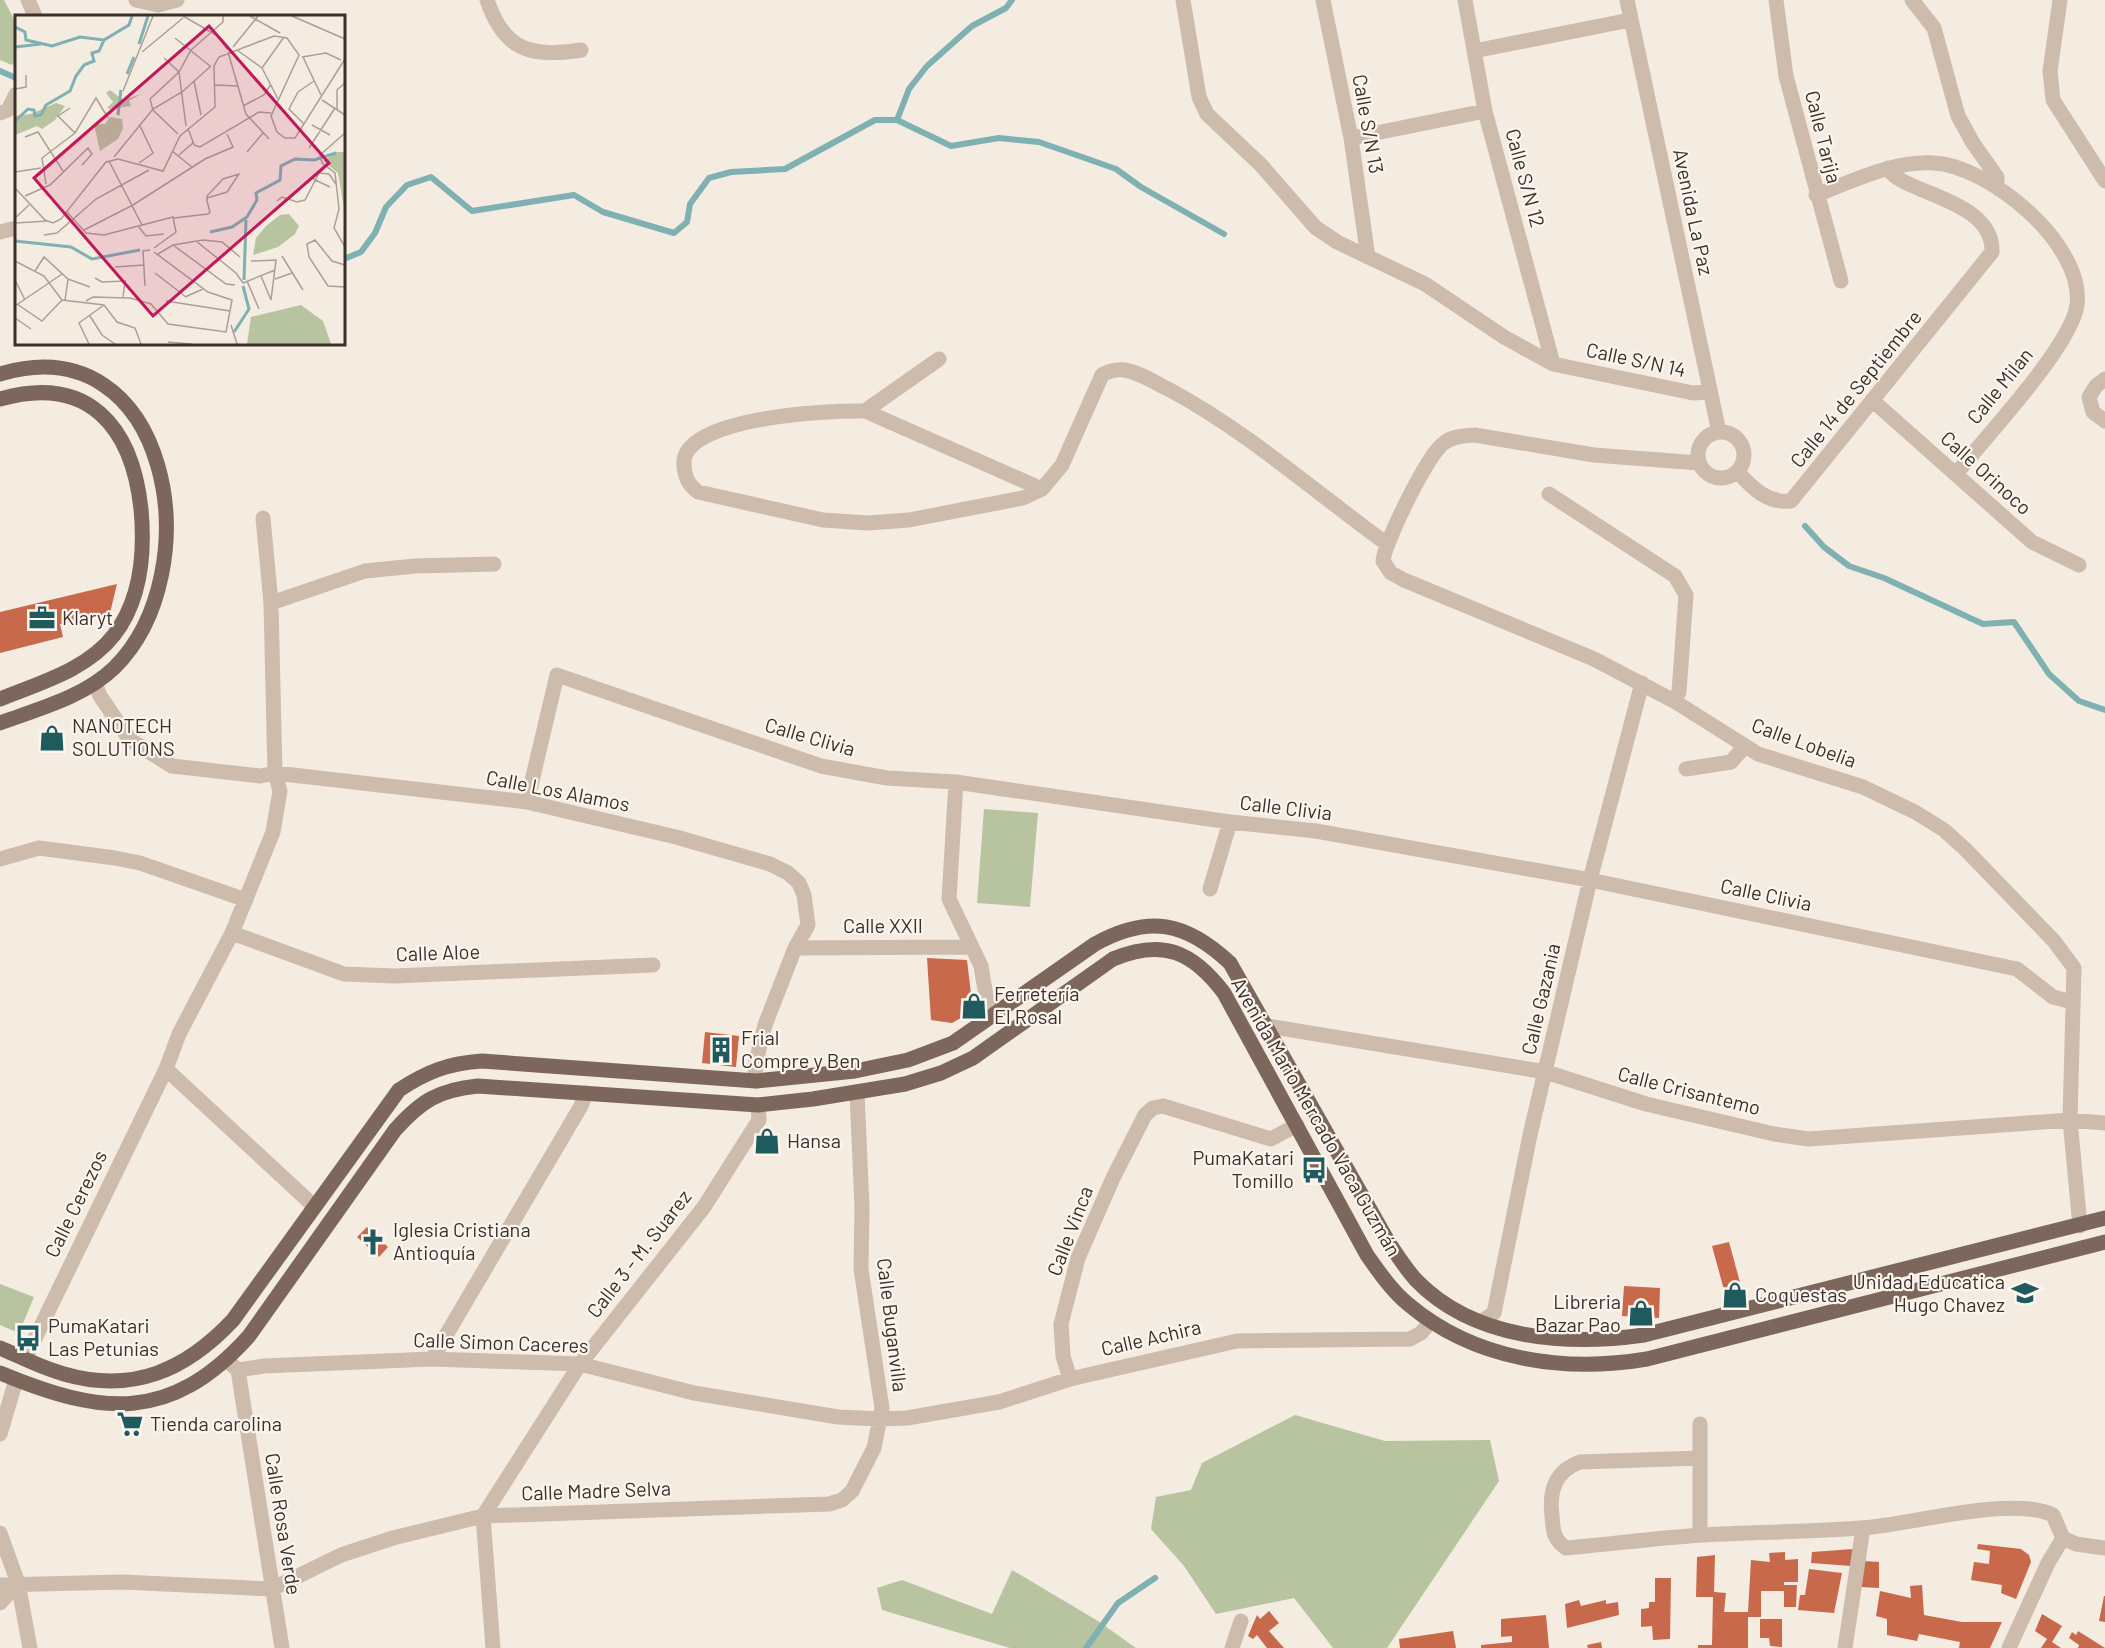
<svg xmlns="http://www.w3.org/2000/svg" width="2105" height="1648" viewBox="0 0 2105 1648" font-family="Barlow,sans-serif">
	<rect width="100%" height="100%" fill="#f4ebe1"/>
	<!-- green -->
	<path fill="#b8c4a0" d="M0,0H4L16,23V61L12,65L0,60Z
		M984,809L1038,813L1030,907L977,903Z
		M0,1284L34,1297L19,1333L0,1325Z
		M1295,1415L1385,1441L1490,1440L1499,1481L1387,1648H1333L1294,1598L1216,1614L1184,1566L1151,1529L1156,1497L1191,1490L1202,1463Z
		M1012,1570L1098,1621L1136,1648H1010L882,1610L877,1588L902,1580L992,1614Z"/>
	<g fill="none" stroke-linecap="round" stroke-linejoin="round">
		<!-- stream -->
		<path stroke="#7fb0b2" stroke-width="6" d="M0,71L16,78
			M897,120L909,89L927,66L972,26L1006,8L1012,0
			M344,259L361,252L375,233L386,207L407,185L431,177L472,211L574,195L603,212L674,233L687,222L690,204L709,178L731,172L785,169L875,120H897L951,146L999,138L1039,142L1082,157L1116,169L1141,187L1224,234
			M1805,526L1824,547L1849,566L1884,578L1983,624L2014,622L2049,674L2079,701L2105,710
			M1086,1648L1118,1603L1155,1578"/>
	</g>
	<!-- building -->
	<path fill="#c8694b" d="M117,584L110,613L60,624L63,637L0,653V612Z
		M927,958L967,960L973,1011L952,1023L931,1020Z
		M705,1032L739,1036L736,1067L702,1063Z
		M367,1227L388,1247L379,1257L357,1237Z
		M1729,1242L1744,1297L1727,1301L1712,1246Z
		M1624,1286L1660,1288L1659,1318L1622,1316Z
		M1978,1544L2021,1549L2029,1555L2031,1562L2016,1599L2001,1593L2002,1585L1971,1580L1974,1562L1989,1564L1990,1551L1977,1549Z
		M1853,1549L1851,1566L1811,1563L1812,1552Z
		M1785,1552V1560L1798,1559V1582H1784V1585H1797L1796,1607H1784V1591H1761V1617H1748V1648H1698V1645H1712L1713,1597H1696L1697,1557L1715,1555L1714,1592L1726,1593L1724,1612H1748L1751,1560L1770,1562L1769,1553Z
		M1864,1561L1879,1562V1588L1861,1587Z
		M1809,1569L1842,1573L1834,1613L1798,1610L1800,1595H1805Z
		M1655,1578H1671L1670,1639L1653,1640L1652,1626L1641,1627V1609L1649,1608V1602H1655Z
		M1922,1585L1924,1615L1962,1622H2002L1990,1648H1959L1960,1642L1919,1634L1917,1641L1887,1635V1619L1876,1616L1880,1591L1911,1598L1910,1586Z
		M2104,1596H2105V1622L2099,1621Z
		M1579,1600L1581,1606L1606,1600V1604L1618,1602L1619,1615L1567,1628L1565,1604Z
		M1269,1611L1279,1623L1269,1631L1284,1648H1267L1257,1635L1253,1639L1248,1636L1257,1615L1260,1619Z
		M2042,1614L2062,1626L2052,1642L2061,1648H2041L2047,1639L2035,1631Z
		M1546,1615L1549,1648H1481V1645L1512,1642V1636L1501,1637V1619Z
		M1760,1619H1782V1647L1770,1646L1769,1638H1760Z
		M1453,1631L1456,1648H1400L1399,1639Z
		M2078,1631L2086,1636L2105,1648H2078L2079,1645L2069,1638L2072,1632L2076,1635Z
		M1601,1642L1602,1648H1588L1587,1645Z"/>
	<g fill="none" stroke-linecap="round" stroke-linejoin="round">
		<!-- minor -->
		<path stroke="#cdbbac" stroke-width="15" d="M28,0L35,16
			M136,0L158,5L177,0
			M487,0C504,51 532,58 581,50
			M1183,0L1199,97L1207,114L1261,165L1315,227L1337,242L1425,284L1504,337L1553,364L1693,393L1710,392
			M1323,0L1351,138L1368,257
			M1465,0L1485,111L1553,364
			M1627,0L1719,432
			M1776,0L1786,76L1841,281
			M1912,0L1934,28L1958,116L1973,143L1997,177V185
			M2060,0L2050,71L2053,100L2105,181
			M1474,51L1630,20
			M0,113L8,110L16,94
			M1351,138L1485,111
			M1816,195C1853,181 1892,161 1933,163C1989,165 2085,245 2077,305C2071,347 1985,437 1956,474
			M0,232L16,228
			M2105,379L2096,386L2089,397L2093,412L2105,421
			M1872,400L2032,542L2079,565
			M865,411L939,359
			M1698 455a23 23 0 1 1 46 0a23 23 0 1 1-46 0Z
			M1699,463L1594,455L1475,435C1464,436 1453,436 1444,443C1428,453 1385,542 1383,561L1391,573L1404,580L1594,659L1674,701L1758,754L1863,787L1915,812L1944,830L1965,849L2054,941L2074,968L2070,1120L2080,1226
			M1738,472C1752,488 1768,504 1791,501L1992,252C1994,198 1900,194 1888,168
			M1042,489L865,411C831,410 680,417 684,465C685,478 688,484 698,492L823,520L868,523L909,520L1023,498L1042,489L1062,465L1102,375C1109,371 1115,369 1124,370C1140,372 1155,383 1170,390C1248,432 1315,492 1387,544
			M1549,494L1675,576L1686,595L1679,692L1674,701
			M271,603L365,571L415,566L494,564
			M95,683L100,696L130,740L172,766L260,776L275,773L527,802L676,837L770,864L788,873L799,883L804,895L808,925L795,948L765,1025L755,1066L756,1081
			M1686,769L1731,762L1745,746
			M956,782L949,899L981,966L987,1002L996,1015
			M527,802L557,675L821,766L887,778L956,782L1230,822L1316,831L1590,880L2017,969L2053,997L2072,1002
			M0,859L39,848L115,858L140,863L246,900
			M1210,889L1230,822
			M232,933L344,974L395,976L653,965
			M795,948L971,947
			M1268,1026L1546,1072L1646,1104L1774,1134L1809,1139L2070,1120L2105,1123
			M166,1069L315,1207
			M1482,1321L1494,1313L1530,1135L1590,880L1642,683
			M25,1359L166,1069L179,1034L232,933L273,832L280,791L275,773L271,603L263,518
			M432,1359L581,1106L586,1093
			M227,1361L238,1370L264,1366L432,1359L580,1364L694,1393L838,1417L879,1419L907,1418L999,1402L1070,1379L1237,1341L1410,1339L1421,1333L1430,1322
			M238,1370L282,1648
			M1070,1379L1063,1356L1061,1324L1078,1258L1113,1178L1145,1115L1153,1108L1163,1106L1271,1139L1297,1125
			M1700,1424V1535
			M0,1434L16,1380
			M1700,1458L1580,1462C1555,1471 1549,1491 1552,1515C1553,1530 1553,1539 1566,1548C1611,1544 1657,1538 1702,1535C1755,1532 1808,1532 1861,1528C1911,1525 2010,1495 2053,1515L2063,1538
			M0,1533L18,1583L30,1648
			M2063,1538L2076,1544L2105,1548
			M0,1585L122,1582L272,1589L341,1555L393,1538L483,1516L829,1504L842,1500L852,1491L874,1448L882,1408L861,1269L862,1208L857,1092
			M0,1603L18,1583
			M493,1648L483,1516L580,1364L704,1207L759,1120L758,1105
			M1232,1648L1241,1621
			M1845,1648L1863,1528
			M2009,1648L2048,1563L2063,1538"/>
		<!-- major -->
		<path stroke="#7d675c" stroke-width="15" d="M0,374C171,323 212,572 114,668C84,697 38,709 0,723
			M0,399C88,374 132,426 141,509C145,552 141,600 114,635C87,670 39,683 0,699
			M0,1348C21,1357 42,1368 64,1374C133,1394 186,1370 233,1320L399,1090C426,1072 449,1063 482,1061L756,1081L855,1071L908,1060L953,1043L1095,944C1149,914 1186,922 1230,963L1389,1243C1397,1255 1406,1269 1416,1280C1474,1340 1567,1346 1644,1335L2105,1218
			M0,1373C101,1415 170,1424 249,1336L395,1130C421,1101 438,1090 478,1086L758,1105L813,1099L905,1084L941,1073L973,1058L1113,959C1163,938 1193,952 1224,993L1367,1255C1379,1272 1392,1291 1408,1304C1474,1360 1564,1373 1647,1359L2105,1242"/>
	</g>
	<!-- icons -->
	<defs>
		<g id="office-bare" transform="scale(2.07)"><path d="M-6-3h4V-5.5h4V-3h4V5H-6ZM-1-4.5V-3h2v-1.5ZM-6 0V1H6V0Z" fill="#1f5a5e" stroke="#fbf5ee" stroke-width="2.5" paint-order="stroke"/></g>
		<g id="shop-bare" transform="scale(2.07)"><path d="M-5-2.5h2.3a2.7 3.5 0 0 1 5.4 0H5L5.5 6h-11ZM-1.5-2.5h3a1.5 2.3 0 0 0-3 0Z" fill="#1f5a5e" stroke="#fbf5ee" stroke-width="2.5" paint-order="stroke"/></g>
		<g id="building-bare" transform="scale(2.07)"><path d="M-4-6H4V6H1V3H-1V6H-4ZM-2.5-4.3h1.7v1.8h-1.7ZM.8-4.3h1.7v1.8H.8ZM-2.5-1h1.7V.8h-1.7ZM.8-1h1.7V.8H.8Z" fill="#1f5a5e" stroke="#fbf5ee" stroke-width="2.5" paint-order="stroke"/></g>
		<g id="bus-bare" transform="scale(2.07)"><path d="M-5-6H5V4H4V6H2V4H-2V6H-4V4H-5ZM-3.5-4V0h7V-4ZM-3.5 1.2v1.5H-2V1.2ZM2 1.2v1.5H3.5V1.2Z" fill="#1f5a5e" stroke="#fbf5ee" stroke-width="2.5" paint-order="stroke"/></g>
		<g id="church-bare" transform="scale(2.07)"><path d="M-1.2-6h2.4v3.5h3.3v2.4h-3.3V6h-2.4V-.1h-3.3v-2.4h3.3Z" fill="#1f5a5e" stroke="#fbf5ee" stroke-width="2.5" paint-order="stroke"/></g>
		<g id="school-bare" transform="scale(2.07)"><path d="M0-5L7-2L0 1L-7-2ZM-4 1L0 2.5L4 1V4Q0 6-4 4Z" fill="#1f5a5e" stroke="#fbf5ee" stroke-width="2.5" paint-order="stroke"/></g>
		<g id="supermarket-bare" transform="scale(2.07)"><path d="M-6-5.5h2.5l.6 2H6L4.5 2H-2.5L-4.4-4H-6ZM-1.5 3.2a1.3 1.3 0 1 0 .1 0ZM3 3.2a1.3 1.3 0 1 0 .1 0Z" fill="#1f5a5e" stroke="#fbf5ee" stroke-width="2.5" paint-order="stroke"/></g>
	</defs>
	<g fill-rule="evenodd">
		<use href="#office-bare" x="42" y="618"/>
		<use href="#shop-bare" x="52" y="738"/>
		<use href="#shop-bare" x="974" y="1006"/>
		<use href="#building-bare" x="721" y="1050"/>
		<use href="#shop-bare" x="767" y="1141"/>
		<use href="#bus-bare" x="1314" y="1170"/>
		<use href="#church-bare" x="373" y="1242"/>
		<use href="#school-bare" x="2025" y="1293"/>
		<use href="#shop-bare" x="1735" y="1295"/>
		<use href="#shop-bare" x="1641" y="1313"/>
		<use href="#bus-bare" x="28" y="1338"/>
		<use href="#supermarket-bare" x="130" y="1424"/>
	</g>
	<g text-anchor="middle" stroke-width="4.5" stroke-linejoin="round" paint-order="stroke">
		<!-- street labels -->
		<g font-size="20" fill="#3b302b" stroke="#fbf5ee">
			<text transform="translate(1368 124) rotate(80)" y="7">Calle S/N 13</text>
			<text transform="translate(1823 137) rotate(76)" y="7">Calle Tarija</text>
			<text transform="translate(1525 178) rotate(75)" y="7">Calle S/N 12</text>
			<text transform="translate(1693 212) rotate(78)" y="7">Avenida La Paz</text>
			<text transform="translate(1636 360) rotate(12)" y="7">Calle S/N 14</text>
			<text transform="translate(2000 386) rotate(-51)" y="7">Calle Milan</text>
			<text transform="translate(1856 389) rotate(-51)" y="7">Calle 14 de Septiembre</text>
			<text transform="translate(1986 473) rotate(42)" y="7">Calle Orinoco</text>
			<text transform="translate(810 737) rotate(16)" y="7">Calle Clivia</text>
			<text transform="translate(1804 743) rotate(20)" y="7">Calle Lobelia</text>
			<text transform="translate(558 791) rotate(11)" y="7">Calle Los Alamos</text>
			<text transform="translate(1286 808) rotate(7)" y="7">Calle Clivia</text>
			<text transform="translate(1766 895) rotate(12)" y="7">Calle Clivia</text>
			<text x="883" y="933">Calle XXII</text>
			<text transform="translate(438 953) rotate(-2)" y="7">Calle Aloe</text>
			<text transform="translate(1541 999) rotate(-77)" y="7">Calle Gazania</text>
			<text transform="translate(1689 1091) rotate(14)" y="7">Calle Crisantemo</text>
			<text transform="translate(1316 1117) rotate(60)" y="7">Avenida Mario Mercado Vaca Guzmán</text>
			<text transform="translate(76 1204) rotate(-64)" y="7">Calle Cerezos</text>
			<text transform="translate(1070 1231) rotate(-69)" y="7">Calle Vinca</text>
			<text transform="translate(639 1254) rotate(-52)" y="7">Calle 3 - M. Suarez</text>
			<text transform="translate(892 1325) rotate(83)" y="7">Calle Buganvilla</text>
			<text transform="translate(1151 1338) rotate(-13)" y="7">Calle Achira</text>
			<text transform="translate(501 1343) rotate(2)" y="7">Calle Simon Caceres</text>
			<text transform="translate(596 1491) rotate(-2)" y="7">Calle Madre Selva</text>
			<text transform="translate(283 1524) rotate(81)" y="7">Calle Rosa Verde</text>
		</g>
		<!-- poi labels -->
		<g font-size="20" fill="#3b302b" stroke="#fbf5ee" text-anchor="start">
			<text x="62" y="625">Klaryt</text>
			<text x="72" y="733">NANOTECH<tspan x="72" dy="23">SOLUTIONS</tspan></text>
			<text x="994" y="1001">Ferretería<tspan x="994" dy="23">El Rosal</tspan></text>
			<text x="741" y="1045">Frial<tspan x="741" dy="23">Compre y Ben</tspan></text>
			<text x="787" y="1148">Hansa</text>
			<text x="1294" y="1165" text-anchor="end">PumaKatari<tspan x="1294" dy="23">Tomillo</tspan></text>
			<text x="393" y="1237">Iglesia Cristiana<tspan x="393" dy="23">Antioquía</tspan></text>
			<text x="2005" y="1289" text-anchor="end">Unidad Educatica<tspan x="2005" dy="23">Hugo Chavez</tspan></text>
			<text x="1755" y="1302">Coquestas</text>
			<text x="1621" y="1309" text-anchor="end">Libreria<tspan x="1621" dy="23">Bazar Pao</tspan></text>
			<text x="48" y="1333">PumaKatari<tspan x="48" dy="23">Las Petunias</tspan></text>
			<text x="150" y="1431">Tienda carolina</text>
		</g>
	</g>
	<!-- overview -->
	<g transform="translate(15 15)">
		<rect width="330" height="330" fill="#f4ebe1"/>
		<path d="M95,75L108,85L126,79L114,86L116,91L95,94L92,93L98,87L91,78ZM41,88L50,91L40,105L27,114L22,111L0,120V101L16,99ZM95,102L107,104L108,113L103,124L85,136L79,109H90ZM322,137H330V199L323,158L308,146ZM274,199L284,211L280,219L263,232L238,240L241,223L251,211L265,200ZM286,290L308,306L316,329H232L236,302Z" fill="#b8c4a0"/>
		<path fill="none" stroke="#7fb0b2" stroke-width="3" d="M0,12L10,17L11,25L37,31L65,22L89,25L114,10L117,1M124,29L133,1M0,32L26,29M112,59L119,42M103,100L106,75M0,106L13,94L19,95L20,101L26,100L31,90L55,76L61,61L69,50L79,46L77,38L84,36L89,25M195,217L217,212L232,202L242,185L241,178L265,165L266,151L280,144L299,145L321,138M0,226L56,232L77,244L125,235M229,265L231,205M219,317L234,294L228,271"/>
		<path fill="none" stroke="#aaa098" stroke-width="1.5" d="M168,1L203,21L212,34M235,1L265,18M277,1L330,24M160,23L195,51M218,32L243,1M222,35L247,53L263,84M127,37L168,3M213,37L231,99L254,124M287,42L311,38L326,45M288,42L306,80M149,43L164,57L171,111M247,53L269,22M179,66L186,100M200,70L223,71M0,74L11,72V60M108,76L138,1M307,85L330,100M228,91L249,80L256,69M55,93L43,101L60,118M322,95V75L330,68M289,109L274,94L283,77L299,66M297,110L315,120M173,113L179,130L185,132L244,97L256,98M330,118L305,140L307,148L320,158L324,194L319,213L330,232M163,119L138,95L135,84L164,57L176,35L208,7V1M10,122L23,117L48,156M294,133L320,93M157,136L177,152M232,137L248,118M164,140L179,127M99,142L138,94L167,77L196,51M94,146L127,210M124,148L138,138L125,111M0,157L26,153M298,164L315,172M31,169L27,143L60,118L81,83L93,103M0,173L30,205L38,208L46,204L91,147L103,144L148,156L165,121L200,92L199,51L204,42L259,21L272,23L284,40L256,101L262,117L270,123H280L330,44M10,181L35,170L73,133L77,139L67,150M262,186L267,182L282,187L290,185L304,158L314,159L321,169M52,197L71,218L89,220L158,202L161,217L139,233M0,203L14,190M159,203L193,199L195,197L192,186V181L208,164L224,159L212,177L192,183M1,208L32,206M123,211L131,221L149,219M69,215L118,190L190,144L218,132L212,119M29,220L42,218L81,184L134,155M181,226L221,258L228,268L260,255M158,230L211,269L220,270M143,239L158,230L188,225L207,227L225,242M267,241L288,275M0,246L29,261L47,285L89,290L102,307L120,313L126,329M236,246L261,245L256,285M330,250L317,246L300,225L292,229L294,242L313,271L330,272M100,252L129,250M20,256L29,242L53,264L75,272M140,258L171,282M246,261L256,285M80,263L87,267L110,266L108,282M260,264L277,258M0,265L10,285M232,266L244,294M130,271L128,236L135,235M170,282L188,274M50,285L53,264M71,286L78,282L115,283L136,289L153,309L211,317L217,285L193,277L139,237M151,286L215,296M2,289L27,306L47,285M0,291L47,259M75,301L87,320L100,329M0,303L16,314M216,310L222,329M153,327L177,329M74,329L64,308L89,290"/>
		<path fill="#c2185b" fill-opacity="0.15" stroke="#c2185b" stroke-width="3" d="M194,11L314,148L138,301L19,163Z"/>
		<rect width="330" height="330" fill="none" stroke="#3b302b" stroke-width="3"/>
	</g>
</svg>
